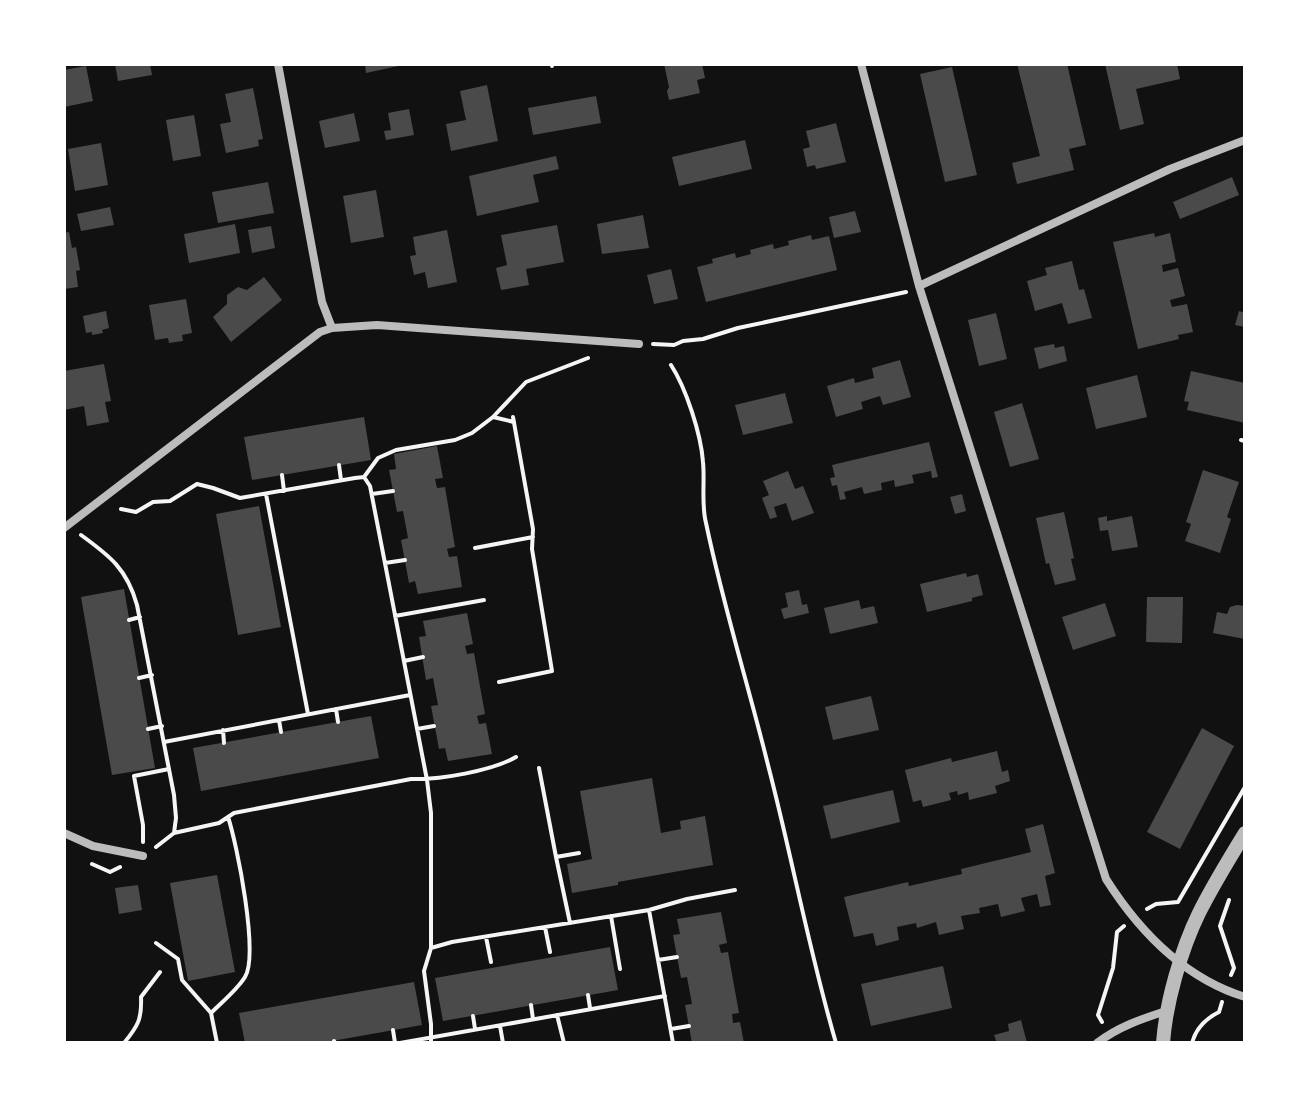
<svg xmlns="http://www.w3.org/2000/svg" width="1309" height="1107" viewBox="0 0 1309 1107" font-family="'Sofia Sans Condensed',sans-serif">
	<rect width="100%" height="100%" fill="#111"/>
	<!-- building -->
	<path fill="#4a4a4a" d="M115,64H150L152,75L118,81Z
		M365,64H403V65L366,73Z
		M664,64H702L705,78L697,80L700,93L669,100L667,91L669,87Z
		M1017,64H1067L1086,145L1069,149L1074,170L1017,184L1012,163L1040,156Z
		M1105,64H1177L1180,79L1136,89L1144,124L1120,130Z
		M86,66L93,101L64,107V70Z
		M952,67L977,175L945,182L920,74Z
		M487,85L498,141L451,151L446,124L466,120L460,91Z
		M253,88L263,139L258,140L259,146L226,153L220,124L231,122L225,94Z
		M596,96L601,123L533,135L528,108Z
		M409,109L414,135L386,140L384,131L391,130L388,113Z
		M354,113L360,141L325,148L319,121Z
		M194,115L201,156L173,161L166,120Z
		M836,123L846,162L816,169L815,165L807,167L803,149L810,147L806,131Z
		M745,140L752,169L679,186L672,157Z
		M101,143L108,185L75,191L68,149Z
		M556,156L559,169L533,175L539,202L477,216L469,176Z
		M1232,177L1239,195L1180,219L1173,202Z
		M268,182L274,213L218,223L212,192Z
		M376,190L384,237L351,243L343,196Z
		M110,207L114,225L81,231L77,214Z
		M855,211L861,232L834,238L829,217Z
		M643,215L649,248L602,254L597,224Z
		M235,224L240,253L189,263L184,234Z
		M557,225L564,262L526,269L529,285L501,290L496,268L507,265L501,235Z
		M271,226L275,248L252,253L248,230Z
		M447,230L457,282L428,288L425,272L414,275L410,256L416,255L413,237Z
		M69,232L72,248L76,247L80,270L76,271L78,287L64,289V233Z
		M1154,233L1155,237L1170,233L1176,262L1162,265L1163,272L1178,268L1185,296L1170,300L1172,307L1187,304L1193,332L1178,335L1179,339L1138,349L1113,242Z
		M811,235L812,240L829,236L837,270L706,302L697,267L713,263L712,259L735,253L736,258L751,254L750,250L773,244L774,249L789,245L788,241Z
		M1072,261L1079,290L1084,289L1092,318L1068,324L1062,303L1035,311L1027,281L1047,275L1045,268Z
		M671,269L678,299L654,304L647,275Z
		M264,277L282,300L231,342L213,317L227,304V295L238,287L247,290Z
		M186,299L192,333L182,335L183,341L169,343L168,338L155,340L149,305Z
		M106,311L109,328L102,330L103,333L92,335V332L86,333L83,316Z
		M1239,311L1245,313V327L1235,325Z
		M996,313L1007,359L979,366L968,320Z
		M1054,344L1055,348L1064,346L1067,361L1039,369L1034,348Z
		M900,360L911,397L883,405L880,396L861,402L863,409L836,417L827,386L854,378L855,383L874,378L872,368Z
		M104,364L111,401L105,402L109,422L87,426L84,406L64,410V371Z
		M1191,371L1245,383V423L1187,410L1189,402L1184,401Z
		M1137,375L1147,417L1096,429L1086,388Z
		M785,393L793,423L743,435L735,405Z
		M1022,403L1039,459L1010,467L994,412Z
		M364,417L371,460L252,480L244,437Z
		M929,442L938,477L932,478L931,471L912,475L914,483L895,487L894,480L881,483L882,490L864,494L862,487L844,492L846,499L840,500L837,485L832,486L830,478L835,477L832,465Z
		M437,446L443,478L435,479L437,488L445,487L455,547L447,549L449,557L457,556L462,587L418,594L415,581L409,583L401,540L408,538L403,511L397,512L389,470L396,469L394,454Z
		M1203,470L1239,482L1227,517L1231,519L1220,553L1185,541L1191,524L1186,522Z
		M788,471L795,489L803,486L814,513L792,521L786,503L774,507L777,517L770,519L762,498L769,495L763,481Z
		M962,494L966,511L955,514L950,497Z
		M259,506L281,627L238,635L216,514Z
		M1064,512L1074,558L1071,559L1076,580L1055,585L1049,563L1046,564L1036,518Z
		M1107,516V521L1132,516L1138,547L1112,551L1108,530L1100,531L1098,518Z
		M966,573L967,577L978,574L983,595L972,598V601L927,612L920,584Z
		M124,589L155,768L112,775L81,597Z
		M799,590L802,605L807,604L809,613L784,619L781,609L788,607L785,593Z
		M1147,597H1183L1182,643L1146,642Z
		M859,600L861,609L874,606L878,623L830,634L824,608Z
		M1105,603L1116,636L1073,650L1062,617Z
		M1237,605L1245,606V639L1213,633L1217,612L1227,614L1230,607Z
		M467,613L473,644L465,646L467,654L474,653L485,714L477,716L479,724L486,723L492,754L448,761L445,748L439,749L431,706L438,705L433,678L426,680L419,637L426,636L423,621Z
		M871,696L879,730L833,740L825,707Z
		M371,716L379,758L201,791L193,748Z
		M1202,728L1234,746L1180,849L1147,832Z
		M997,751L1002,772L1008,770L1010,781L995,786L997,793L969,800L968,792L958,795L957,791L949,793L951,800L923,807L921,800L913,802L905,770L951,758L952,762Z
		M652,778L661,833L681,829L680,821L705,816L713,865L618,882V885L572,893L567,864L592,859L580,791Z
		M893,790L900,822L831,839L823,806Z
		M1043,824L1055,873L1045,876L1051,905L1040,907L1037,894L1021,898L1025,911L1001,917L998,904L979,908L980,913L961,916L964,929L939,935L936,922L917,928L916,923L897,927L899,940L876,946L873,933L854,937L844,897L908,882L909,886L962,874L961,869L1031,852L1025,829Z
		M217,875L235,972L188,981L170,883Z
		M138,885L142,910L119,914L115,888Z
		M721,912L727,943L719,945L721,953L728,952L739,1013L732,1014L733,1023L740,1022L744,1043H692L685,1005L692,1004L687,977L681,978L673,935L680,934L677,919Z
		M610,947L618,990L443,1021L435,978Z
		M943,966L952,1008L871,1026L861,984Z
		M414,982L422,1025L321,1043H245L239,1013Z
		M1021,1020L1027,1043H997L994,1035L1009,1031L1008,1024Z"/>
	<g fill="none" stroke-linecap="round" stroke-linejoin="round">
		<!-- path -->
		<path stroke="#f5f5f5" stroke-width="4" d="M552,64V66
			M653,344L674,345L683,341L703,339L738,328L906,292
			M671,365C686,388 701,434 703,462C705,482 701,504 706,523C723,605 748,684 768,765C792,857 809,951 836,1043
			M493,417L526,382L588,358
			M1241,440L1245,441
			M339,465L341,480
			M282,475L284,491
			M364,477L378,458L396,450L455,440L472,433L493,417L514,422
			M266,494L308,714
			M372,494L393,491
			M121,509L136,512L153,502L170,501L197,484L213,488L240,498L355,478L364,477L370,486L427,780L431,813V948L424,971L431,1024V1043
			M81,535C110,556 127,569 137,605L174,795L176,818L174,833L156,847
			M475,548L533,537
			M385,563L405,560
			M395,616L484,600
			M129,620L140,617
			M404,661L423,657
			M139,678L152,675
			M499,682L552,671L532,549L533,529L513,417
			M336,709L338,722
			M279,720L281,732
			M148,729L162,726
			M417,729L434,726
			M223,730L224,743
			M164,742L410,695
			M539,768L556,857L579,853
			M174,833L219,823L234,813L411,779C439,780 492,771 516,757
			M143,842V825L134,776L169,769
			M556,857L570,923
			M92,864L110,872L120,867
			M1229,900L1220,926L1234,968L1231,975
			M1147,909L1156,904L1178,902L1245,787
			M649,910L673,1043
			M611,916L620,969
			M545,927L550,952
			M486,937L491,962
			M156,943L178,959L182,980L211,1013
			M431,948L452,942L649,910L687,899L735,890
			M658,960L677,957
			M588,995L590,1008
			M531,1005L533,1019
			M557,1015L564,1043
			M473,1016L475,1029
			M1102,1022L1098,1015L1113,968L1117,932L1124,926
			M500,1026L503,1043
			M671,1029L689,1026
			M393,1030L395,1043
			M334,1041L335,1043
			M124,1043C138,1026 142,1019 141,997L160,972
			M217,1043L211,1013C222,1002 237,990 245,977C259,954 237,844 228,817
			M400,1043L665,996
			M1192,1043C1196,1028 1205,1019 1219,1012L1222,1002"/>
		<!-- minor -->
		<path stroke="#bcbcbc" stroke-width="8" d="M278,64L322,302L332,328
			M861,64L919,286L1106,879C1139,931 1184,978 1245,997
			M919,286L1170,169L1245,140
			M64,528L320,332L332,328L377,325L639,344
			M64,833L93,846L143,856
			M1097,1043C1118,1027 1141,1019 1166,1011"/>
		<!-- tertiary -->
		<path stroke="#bcbcbc" stroke-width="14" d="M1163,1043C1166,1002 1181,950 1199,913C1213,885 1229,859 1245,833"/>
	</g>
	<!-- border -->
	<rect width="1309" height="1107" fill="none" stroke="#ffffff" stroke-width="132"/>
</svg>
